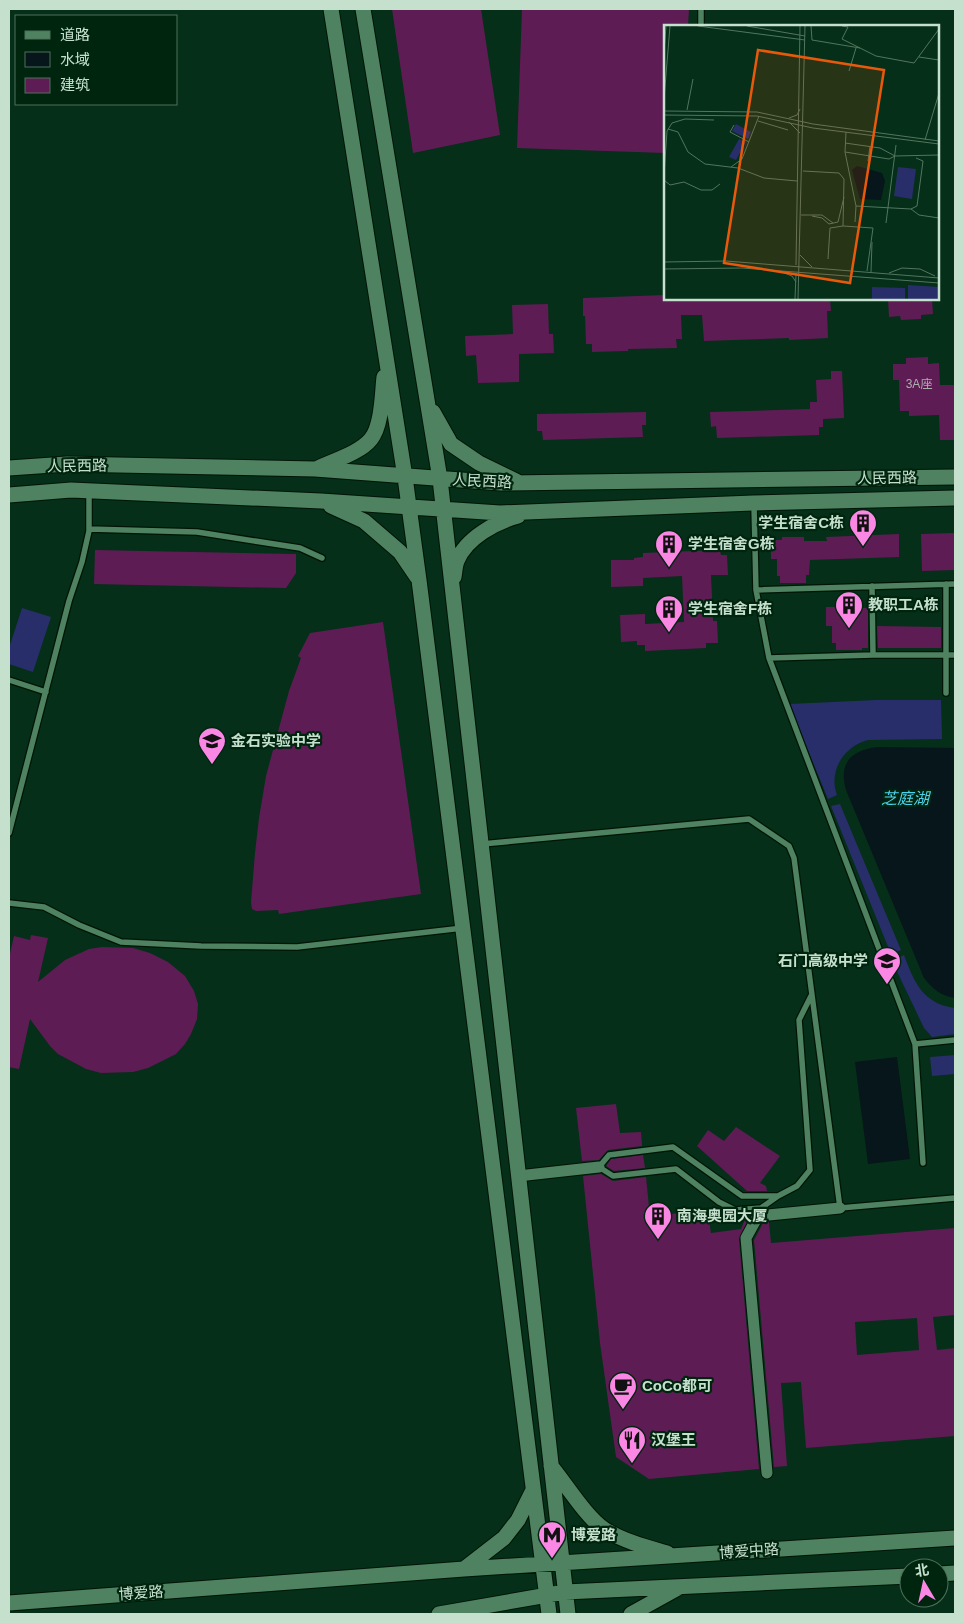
<svg xmlns="http://www.w3.org/2000/svg" width="964" height="1623" viewBox="0 0 964 1623" font-family="Helvetica,'Noto Sans SC',sans-serif">
	<rect width="100%" height="100%" fill="#052f18"/>
	<!-- grass -->
	<path fill="#282e6a" d="M22,608L51,617L33,672L9,664V648Z
		M876,700H941L942,739L868,740C844,746 828,771 837,795L828,799L789,704Z
		M840,804L901,950L891,954L831,806Z
		M904,955C914,982 923,1004 955,1008V1034L932,1037L924,1028L892,961Z
		M955,1055V1074L932,1076L930,1057Z"/>
	<!-- water -->
	<path fill="#06161a" d="M878,747L955,748V998C941,996 933,989 924,978L846,790C838,762 852,750 878,747Z
		M897,1057L910,1159L868,1164L855,1062Z"/>
	<!-- building -->
	<path fill="#5e1c54" fill-rule="evenodd" d="M392,9H481L500,135L413,153Z
		M522,9H689L688,26H665V153L517,148Z
		M665,295V299H830L831,311H827L828,338L789,340V338L704,341L702,315H681L682,339H676L677,348L628,349V351L592,352V344H586L585,316H583V298Z
		M888,299H932L933,314L921,315V319L901,320L900,316L889,317Z
		M548,304L549,334H553L554,353L519,354V382L478,383L476,355L466,356L465,336L513,334L512,305Z
		M928,357V364L939,363L940,385H955V440H940L939,415L909,416V411H900L899,380H893V364H906V358Z
		M831,371H842L844,418L823,419V427H819V435L717,438L716,426L711,427L710,412L810,409V402H817L816,380L831,379Z
		M646,412V425H642L643,437L543,440L542,431H537V414Z
		M955,533V570L922,571L921,534Z
		M899,534V557L810,560L809,575H806V583H780V576H777V559H771V540H782V537H804V541H827L826,537Z
		M95,550L296,554V573L286,588L94,584Z
		M720,550L721,555H727L728,575H711L713,621H717L718,643H706V648L645,651V645H637V641L621,642L620,615L645,614V624L684,622L682,576L643,578V586L611,587V560H634V558L643,557V553Z
		M837,604H859V608H868V648H862V650H836V643H832V626H826V607H837Z
		M383,622L421,894L279,914L278,910L256,911L252,909L251,902L255,853L259,818L266,776L289,691L301,658L298,656L310,633Z
		M877,626L941,627V648H878Z
		M31,935L48,938L38,982L65,960L89,949L102,947L133,948L150,953L168,962L185,976L194,991L198,1004L197,1019L191,1034L185,1044L176,1054L148,1068L133,1072L101,1073L86,1069L58,1054L50,1046L30,1019L19,1069L9,1067V958L14,936L30,940Z
		M616,1104L620,1133L641,1132L642,1146L608,1150L599,1160L582,1161L576,1108Z
		M736,1127L780,1156L760,1183L766,1186L767,1191H747L697,1146L708,1130L724,1141Z
		M643,1155L645,1168L614,1171L606,1166L611,1159Z
		M601,1174L613,1181L646,1177L650,1217L707,1209L711,1233L741,1229L747,1214L751,1213L739,1239L759,1469L649,1479L616,1457L600,1343L583,1176Z
		M769,1222L771,1243L955,1228V1315L933,1317L937,1350L955,1348V1436L806,1448L801,1382L781,1383L787,1466L774,1467L754,1240L763,1223ZM917,1318L919,1350L857,1355L855,1322Z"/>
	<g fill="none" stroke-linecap="round" stroke-linejoin="round">
		<!-- lane casing -->
		<g stroke="#001506" stroke-width="8">
			<path id="lane" d="M701,9V26
				M754,505L756,590L769,658L915,1044L955,1040
				M89,529L197,532L300,548L322,558
				M946,584V693
				M872,586L873,655
				M756,590L955,584
				M769,658L873,655H955
				M9,680L46,692
				M9,833L69,601L82,562L89,531V491
				M482,844L749,819L789,846L794,858L840,1208L955,1198
				M9,903L44,907L79,925L121,942L201,946L297,947L463,928
				M915,1044L923,1163
				M778,1196H742L673,1147L609,1155L599,1167L613,1176L676,1169L719,1202L735,1210L761,1208L778,1196L797,1186L810,1170L799,1020L811,996"/>
		</g>
		<!-- street casing -->
		<g stroke="#001506" stroke-width="13">
			<path id="street" d="M518,1176L599,1167
				M767,1473L746,1238L758,1216L840,1208"/>
		</g>
		<!-- secondary casing -->
		<g stroke="#001506" stroke-width="17">
			<path id="secondary" d="M331,9L405,477L419,580L549,1614
				M363,9L440,479L568,1614
				M433,412L451,444L479,463L516,481
				M9,468L67,464L315,469L501,483L955,477
				M316,469C332,461 360,453 371,439C382,425 382,394 384,377
				M9,495L71,490L321,501L500,513L753,503L955,498
				M331,506L364,521L400,552L417,577
				M454,577C455,572 455,566 457,561C466,538 496,522 518,516
				M551,1466C566,1484 586,1517 604,1529C623,1541 646,1547 667,1553
				M464,1569L504,1538L518,1520L533,1490
				M939,1574L955,1573
				M9,1603L464,1569L955,1538
				M439,1614L565,1592L909,1576
				M631,1614L678,1588"/>
		</g>
		<!-- lane -->
		<use href="#lane" stroke="#4e8260" stroke-width="5.5"/>
		<!-- street -->
		<use href="#street" stroke="#4e8260" stroke-width="11"/>
		<!-- secondary -->
		<use href="#secondary" stroke="#4e8260" stroke-width="15"/>
	</g>
	<!-- icons -->
	<defs>
		<g id="building-pin" transform="scale(1.4375)"><path d="M0 17L-7.5 6A9.5 9.5 0 1 1 7.5 6Z" fill="#fb87e5" stroke="#00250f"/><path d="M-4-6H4V6H1V3H-1V6H-4ZM-2.5-4.3h1.7v1.8h-1.7ZM.8-4.3h1.7v1.8H.8ZM-2.5-1h1.7V.8h-1.7ZM.8-1h1.7V.8H.8Z" fill="#111"/></g>
		<g id="school-pin" transform="scale(1.4375)"><path d="M0 17L-7.5 6A9.5 9.5 0 1 1 7.5 6Z" fill="#fb87e5" stroke="#00250f"/><path d="M0-5L7-2L0 1L-7-2ZM-4 1L0 2.5L4 1V4Q0 6-4 4Z" fill="#111"/></g>
		<g id="cafe-pin" transform="scale(1.4375)"><path d="M0 17L-7.5 6A9.5 9.5 0 1 1 7.5 6Z" fill="#fb87e5" stroke="#00250f"/><path d="M-5.5-4.5H6V0H3Q3 3.5 0 3.5H-2.5Q-5.5 3.5-5.5 0ZM3-3.2v2h1.7v-2ZM-6 4.5H4V6H-6Z" fill="#111"/></g>
		<g id="restaurant-pin" transform="scale(1.4375)"><path d="M0 17L-7.5 6A9.5 9.5 0 1 1 7.5 6Z" fill="#fb87e5" stroke="#00250f"/><path d="M-5-6h1v4h1v-4h1v4h1v-4h1v5L-1.5 .5V6h-2V.5L-5-1ZM5-6V6H3V1.5H1.5Q1.5-4 5-6Z" fill="#111"/></g>
		<g id="metro-pin" transform="scale(1.4375)"><path d="M0 17L-7.5 6A9.5 9.5 0 1 1 7.5 6Z" fill="#fb87e5" stroke="#00250f"/><path d="M-5.5 5V-5H-3L0 0L3-5H5.5V5H3V-.5L0 4L-3-.5V5Z" fill="#111"/></g>
	</defs>
	<g fill-rule="evenodd">
		<use href="#building-pin" x="863" y="523"/>
		<use href="#building-pin" x="669" y="544"/>
		<use href="#building-pin" x="849" y="605"/>
		<use href="#building-pin" x="669" y="609"/>
		<use href="#school-pin" x="212" y="741"/>
		<use href="#school-pin" x="887" y="961"/>
		<use href="#building-pin" x="658" y="1216"/>
		<use href="#cafe-pin" x="623" y="1386"/>
		<use href="#restaurant-pin" x="632" y="1440"/>
		<use href="#metro-pin" x="552" y="1535"/>
	</g>
	<g text-anchor="middle" stroke-width="4.5" stroke-linejoin="round" paint-order="stroke">
		<!-- number labels -->
		<g font-size="12" fill="#abafaf">
			<text x="919" y="388">3A座</text>
		</g>
		<!-- street labels -->
		<g font-size="15" fill="#c5e0cd" stroke="#00250f">
			<text transform="translate(77 466) rotate(-1)" y="5">人民西路</text>
			<text transform="translate(887 478) rotate(-1)" y="5">人民西路</text>
			<text transform="translate(482 481) rotate(3)" y="5">人民西路</text>
			<text transform="translate(749 1551) rotate(-4)" y="5">博爱中路</text>
			<text transform="translate(141 1593) rotate(-4)" y="5">博爱路</text>
		</g>
		<!-- poi labels -->
		<g font-size="15" font-weight="bold" fill="#c5e0cd" stroke="#00250f" text-anchor="start">
			<text x="844" y="528" text-anchor="end">学生宿舍C栋</text>
			<text x="688" y="549">学生宿舍G栋</text>
			<text x="868" y="610">教职工A栋</text>
			<text x="688" y="614">学生宿舍F栋</text>
			<text x="231" y="746">金石实验中学</text>
			<text x="868" y="966" text-anchor="end">石门高级中学</text>
			<text x="677" y="1221">南海奥园大厦</text>
			<text x="642" y="1391">CoCo都可</text>
			<text x="651" y="1445">汉堡王</text>
			<text x="571" y="1540">博爱路</text>
		</g>
		<!-- water labels -->
		<g font-size="16" font-style="italic" fill="#4fd2ee" stroke="#00250f">
			<text x="905" y="804">芝庭湖</text>
		</g>
	</g>
	<!-- overview -->
	<g transform="translate(664 25)">
		<rect width="275" height="275" fill="#052f18"/>
		<path d="M72,99L87,107L84,114L68,106ZM75,114L82,117L72,135L65,132ZM234,142L252,144L248,174L230,171ZM208,262L241,263V274H208Z" fill="#282e6a"/>
		<path d="M244,260L275,262V274H244Z" fill="#282e6a"/>
		<path d="M193,141L218,148L221,156L217,175L196,174L188,145Z" fill="#06161a"/>
		<path fill="none" stroke="#527660" stroke-width="1" d="M34,1L141,15M83,1L141,11M147,1L148,15L196,23M178,1L184,2L178,14L212,31L250,38L275,4M0,27L2,1M255,32L275,35M185,46L192,23M0,74L6,1M23,85L29,54M0,86L93,87L149,99L275,116M0,90L93,91L149,103L275,119M125,93L133,90L136,84M94,96L124,105M125,97L136,108M70,100L66,107L85,117M4,104L14,107L24,127L41,139L74,143L100,153L133,156M182,107L181,127L192,181L247,184L255,190L275,193M261,115L275,68M181,118L216,123L231,131L275,130M181,127L225,134L231,131M204,136L206,121M67,142L78,134L95,91M139,146L175,148L180,154L179,201L209,203M0,150L3,106L8,98L21,94L50,95M0,155L6,160L20,157L37,165H48L56,159M247,184L253,181L259,136L252,133M137,190H158L169,198M148,191L158,193L165,199L174,197L180,172M191,197L192,181M222,198L232,120M136,230L148,242M164,234L166,203L179,201M0,237L62,236L275,253M132,240L136,1M0,244L78,243L275,258M203,246L209,203M118,247L128,251L132,257M207,247L208,217M225,248L238,243L256,244L271,251M131,274L132,249M134,274L141,1"/>
		<path fill="#e8590c" fill-opacity="0.15" stroke="#e8590c" stroke-width="2.5" d="M94,25L220,45L186,258L60,238Z"/>
		<rect width="275" height="275" fill="none" stroke="#c5e0cd" stroke-width="2.5"/>
	</g>
	<!-- border -->
	<rect width="964" height="1623" fill="none" stroke="#c5e0cd" stroke-width="20"/>
	<!-- legend -->
	<rect x="15" y="15" width="162" height="90" fill="#00250f" stroke="#4f705b"/>
	<rect x="25" y="31" width="25" height="8" fill="#4e8260" stroke="#4f705b"/>
	<text x="60" y="40" font-size="15" fill="#c5e0cd">道路</text>
	<rect x="25" y="52" width="25" height="15" fill="#06161a" stroke="#4f705b"/>
	<text x="60" y="65" font-size="15" fill="#c5e0cd">水域</text>
	<rect x="25" y="78" width="25" height="15" fill="#5e1c54" stroke="#4f705b"/>
	<text x="60" y="90" font-size="15" fill="#c5e0cd">建筑</text>
	<!-- north arrow -->
	<g transform="translate(924 1583) rotate(351)"><circle r="24" fill="#00250f" stroke="#4f705b"/>
	<path d="M0-4L9 19L0 12L-9 19Z" fill="#fb87e5"/>
	<text y="-8" font-size="14" font-weight="bold" text-anchor="middle" fill="#c5e0cd">北</text>
	</g>
</svg>
